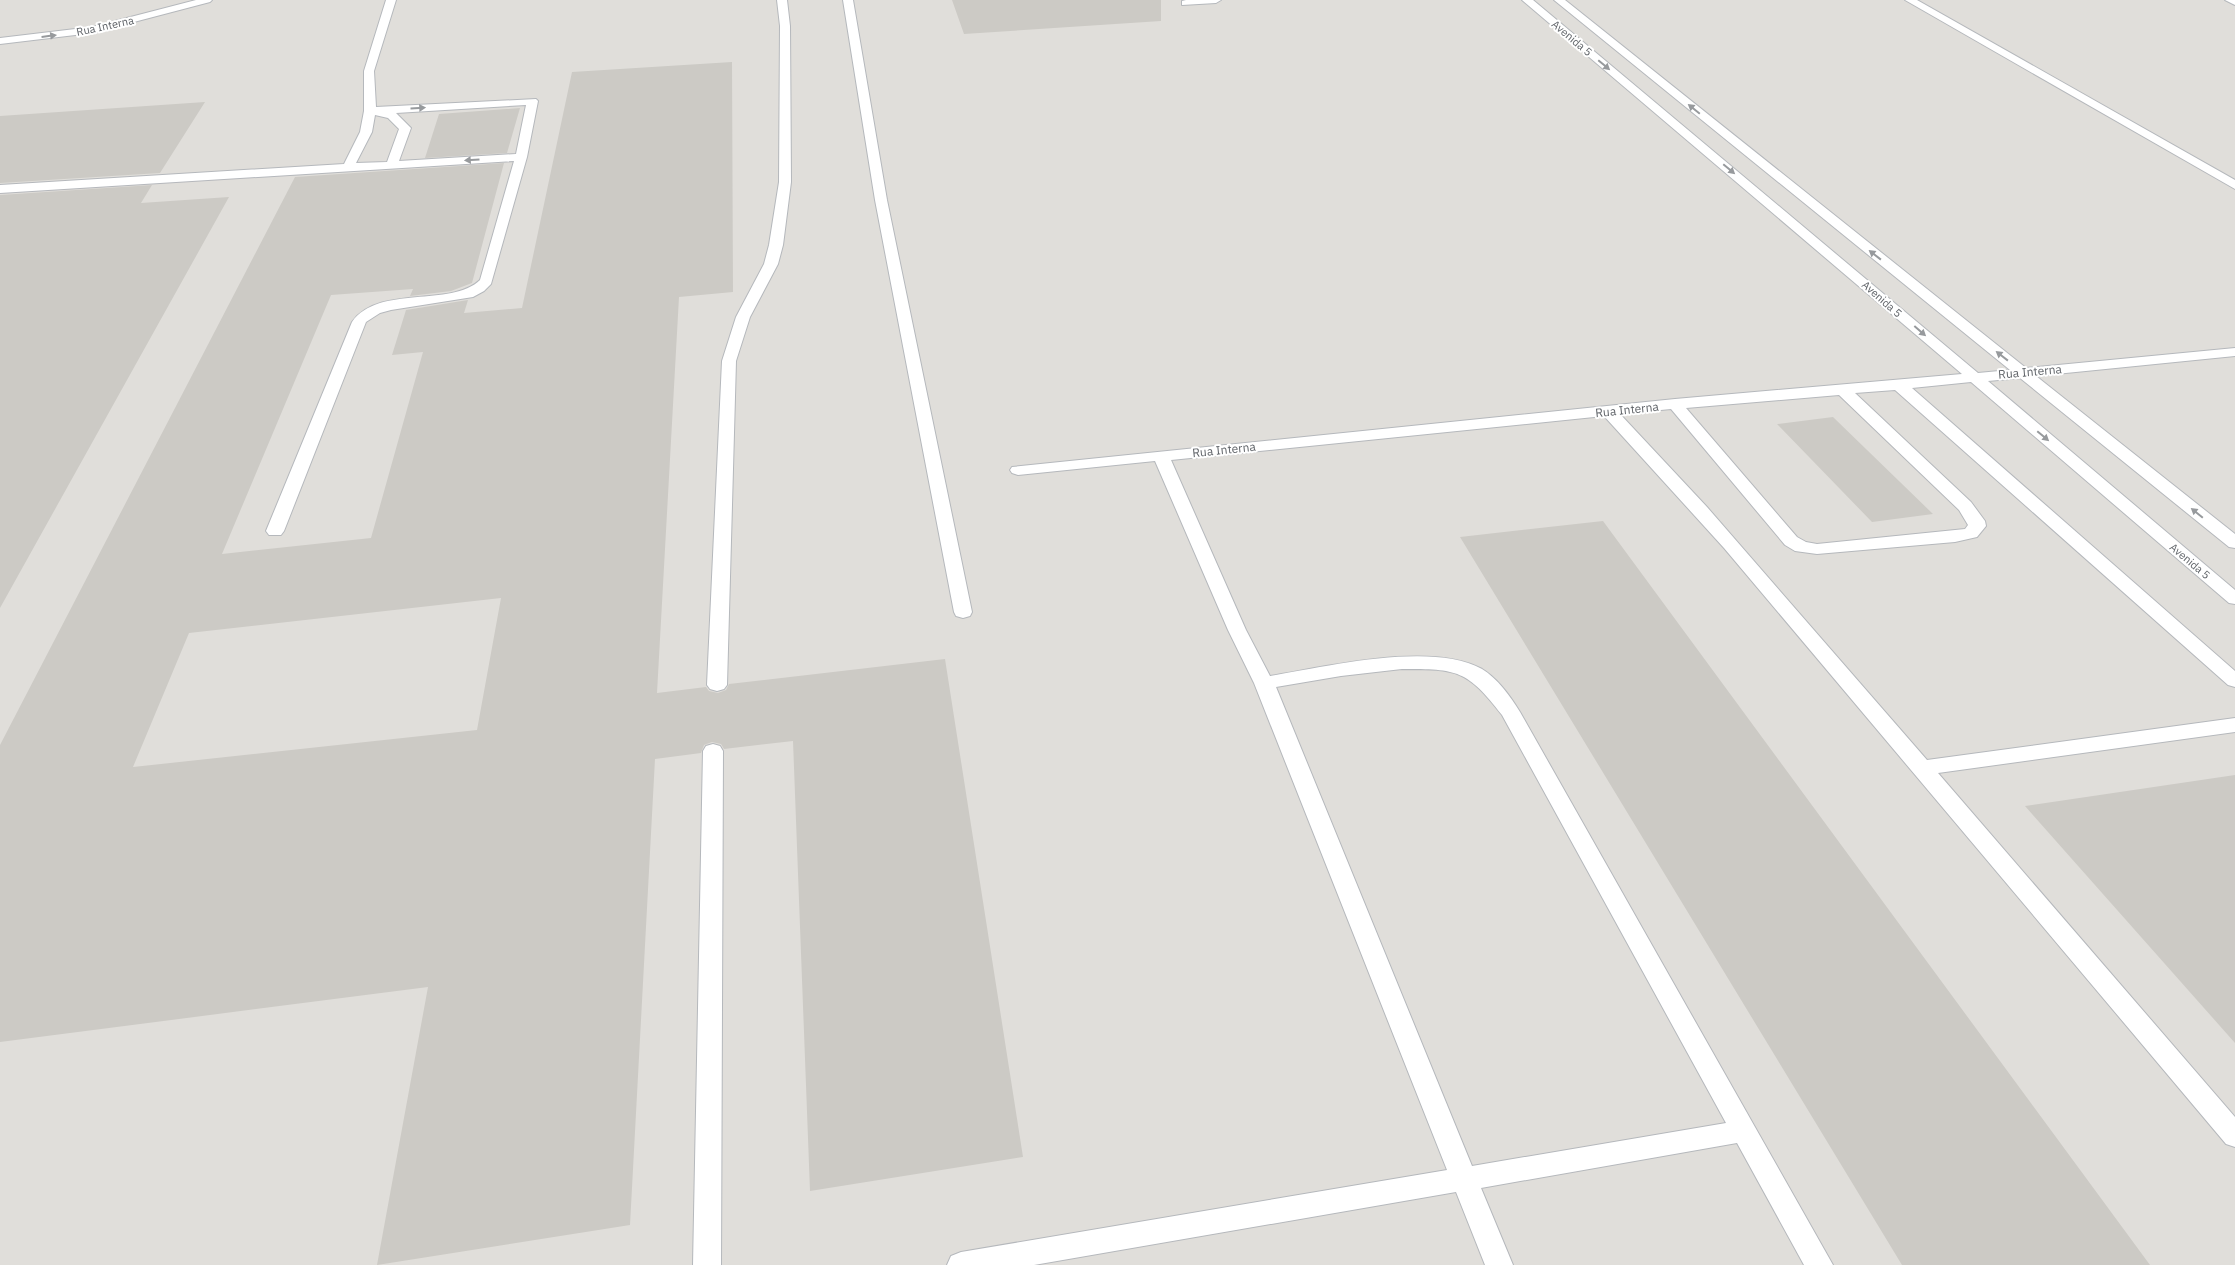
<svg xmlns="http://www.w3.org/2000/svg" width="2235" height="1265" viewBox="0 0 2235 1265" font-family="'IBM Plex Sans',sans-serif">
	<rect width="100%" height="100%" fill="#f1efe8"/>
	<!-- industrial -->
	<path fill="#e0deda" d="M0,0H2235V1265H0Z"/>
	<!-- building -->
	<path fill="#cccac5" fill-rule="evenodd" d="M952,0H1161V21L964,34Z
		M732,62L733,292L679,297L657,693L706,687L709,691L718,693L726,690L729,684L945,659L1023,1157L810,1191L793,741L724,749L721,744L712,742L704,745L701,753L655,759L630,1225L377,1265L428,987L0,1042V745L295,177L504,163L472,283L451,291L410,296L413,289L331,295L222,554L371,538L423,352L392,355L406,310L468,300L464,313L522,308L572,72ZM501,598L477,730L133,767L189,633Z
		M205,102L160,173L0,183V116Z
		M520,108L507,153L425,158L439,114Z
		M152,185L141,203L229,197L0,608V195Z
		M1833,417L1933,514L1872,522L1777,424Z
		M1603,521L2150,1265H1902L1460,537Z
		M2235,775V1043L2025,806Z"/>
	<g fill="none" stroke-linecap="round" stroke-linejoin="round">
		<!-- lane casing -->
		<g stroke="#b5b8bc" stroke-width="2">
			<path id="lane" d="M196,0H212L210,2L92,33L0,44V38L92,27Z
				M386,0H396L374,71L376,107L536,99L538,101L527,157L491,284L484,291L473,297L391,310L380,313L366,322L284,531L281,535H269L266,531L352,322C379,284 451,308 480,280L514,161L0,193V185L344,164L360,132L364,111V71ZM526,105L516,154L399,161L411,128L396,113ZM375,115L388,118L399,129L387,162L356,163L372,132Z
				M777,0H787L790,26L791,182L783,245L778,264L750,317L736,361L727,685L724,689L717,691L710,689L707,685L722,361L736,317L764,264L769,245L779,182L780,26Z
				M843,0H853L887,200L972,612L970,616L963,618L956,616L954,612L875,200Z
				M1186,0H1221L1216,3L1182,5V1Z
				M1522,0H1533L1978,373L2010,370L1554,0H1565L2026,368L2235,348V356L2036,376L2235,534V548L2229,547L2020,378L1988,381L2235,590V604L2229,603L1971,382L1912,388L2235,671V687L2228,685L1895,390L1855,393L1971,502L1985,521L1986,526L1977,537L1955,542L1817,554L1795,551L1785,545L1671,409L1620,414L1707,507L1927,760L2235,718V732L1938,773L2235,1117V1147L2226,1144L1724,548L1604,416L1171,460L1246,630L1270,676C1326,667 1431,641 1482,669C1497,678 1511,697 1520,712L1833,1265H1804L1737,1143L1481,1188L1513,1265H1485L1456,1192L1034,1265H947L951,1256L961,1252L1447,1170L1254,683L1228,630L1155,461L1018,475L1012,473L1010,470L1012,467L1675,399L1962,374ZM1839,395L1959,510L1968,525L1965,529L1817,544L1806,542L1797,537L1686,408ZM1402,669C1458,669 1467,670 1502,715L1726,1123L1472,1166L1276,687L1341,676Z
				M1905,0H1917L2235,180V189Z
				M2225,0H2235V5Z
				M713,744L720,746L723,751L721,1265H693L703,751L706,746Z"/>
		</g>
		<!-- lane -->
		<use href="#lane" fill="#fff" fill-rule="evenodd"/>
	</g>
	<!-- one-way arrows -->
	<defs><path id="oneway-solid" d="M-6-.8H1V-3.2L6.5 0L1 3.2V.8H-6Z" transform="scale(1.25)"/></defs>
	<g fill="#979a9d">
		<use href="#oneway-solid" transform="translate(49 36) rotate(-7)"/>
		<use href="#oneway-solid" transform="translate(1604 65) rotate(40)"/>
		<use href="#oneway-solid" transform="translate(418 108) rotate(-3)"/>
		<use href="#oneway-solid" transform="translate(1694 109) rotate(-141)"/>
		<use href="#oneway-solid" transform="translate(472 160) rotate(176)"/>
		<use href="#oneway-solid" transform="translate(1729 169) rotate(40)"/>
		<use href="#oneway-solid" transform="translate(1875 255) rotate(-142)"/>
		<use href="#oneway-solid" transform="translate(1920 331) rotate(41)"/>
		<use href="#oneway-solid" transform="translate(2002 356) rotate(-142)"/>
		<use href="#oneway-solid" transform="translate(2043 436) rotate(40)"/>
		<use href="#oneway-solid" transform="translate(2197 513) rotate(-141)"/>
	</g>
	<g text-anchor="middle" stroke-width="4" stroke-linejoin="round" paint-order="stroke">
		<!-- far-street labels -->
		<g font-size="11" fill="#5f6368" stroke="#fff">
			<text transform="translate(105 26) rotate(-12)" y="4">Rua Interna</text>
			<text transform="translate(1572 38) rotate(40)" y="4">Avenida 5</text>
			<text transform="translate(1882 299) rotate(41)" y="4">Avenida 5</text>
			<text transform="translate(2190 561) rotate(40)" y="4">Avenida 5</text>
		</g>
		<!-- street labels -->
		<g font-size="12" fill="#5f6368" stroke="#fff">
			<text transform="translate(2030 372) rotate(-5)" y="4">Rua Interna</text>
			<text transform="translate(1627 410) rotate(-6)" y="4">Rua Interna</text>
			<text transform="translate(1224 450) rotate(-6)" y="4">Rua Interna</text>
		</g>
	</g>
</svg>
